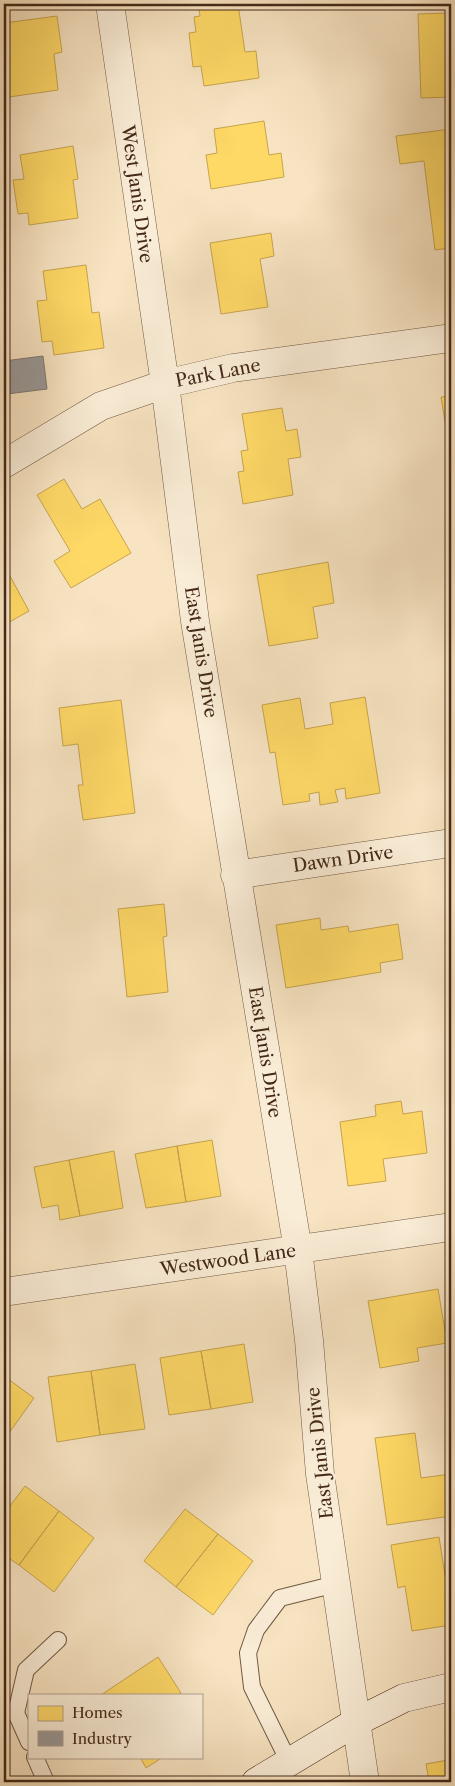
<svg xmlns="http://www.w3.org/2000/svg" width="455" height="1786" viewBox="0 0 455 1786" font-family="'Libre Caslon Text',serif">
	<rect width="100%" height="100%" fill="#f8e4c2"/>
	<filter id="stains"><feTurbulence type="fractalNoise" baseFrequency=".004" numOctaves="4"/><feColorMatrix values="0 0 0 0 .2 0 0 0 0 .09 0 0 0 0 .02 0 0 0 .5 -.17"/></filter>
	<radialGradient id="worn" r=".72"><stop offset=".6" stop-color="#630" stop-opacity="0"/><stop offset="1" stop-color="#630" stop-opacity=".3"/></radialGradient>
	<!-- homes -->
	<path fill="#ffd966" stroke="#c7a44f" d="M198,4H238L245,52L256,51L259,78L204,86L201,66L193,67L189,33L196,32L194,17L200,16Z
		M451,13V97L421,98L418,14Z
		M57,16L62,52L54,54L58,90L9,97L4,61V23Z
		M264,121L269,155L281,153L284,177L211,189L206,155L217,153L214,129Z
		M451,129V248L435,250L424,161L400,164L396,136Z
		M73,146L78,179L73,180L78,218L29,225L28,213L18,214L13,180L24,179L20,155Z
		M271,233L274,256L260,259L268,307L221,314L210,243Z
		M86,265L92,313L99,312L104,348L54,355L52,341L42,342L37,301L47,300L43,271Z
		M451,396V446H449L441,397Z
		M282,408L286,431L297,429L301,457L288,459L293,495L243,504L238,472L244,471L241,451L248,450L242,414Z
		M64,479L82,509L100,499L131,553L71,588L54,561L70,551L37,495Z
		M328,562L334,603L313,607L318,638L269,646L257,575Z
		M4,565L29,611L4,625Z
		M365,697L380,793L346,799L345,788L335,790L338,802L320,805L319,792L309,794L310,801L283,805L275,752L270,753L262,705L300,698L305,729L333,724L330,703Z
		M121,700L135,813L83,820L78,785H83L78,744L63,746L59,708Z
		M164,904L167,936L163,937L168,992L127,997L118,909Z
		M320,918L321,930L348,926L349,932L398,924L403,959L380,963L381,972L286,988L276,925Z
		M401,1101L403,1114L422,1111L427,1153L383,1159L386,1181L348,1186L340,1122L376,1116L375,1105Z
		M212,1140L221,1196L186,1202L177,1146Z
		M177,1146L186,1202L146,1208L135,1154Z
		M114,1151L123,1208L80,1216L69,1160Z
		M69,1160L80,1216L60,1220L58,1205L42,1208L34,1167Z
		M438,1289L447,1343L417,1348L419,1361L380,1368L368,1301Z
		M244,1344L253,1402L211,1409L201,1351Z
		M201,1351L211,1409L169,1415L160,1358Z
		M135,1364L145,1429L100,1435L91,1371Z
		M91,1371L100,1435L57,1442L48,1377Z
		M4,1376L34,1398L4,1440Z
		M415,1433L421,1478L451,1474V1516L387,1525L375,1438Z
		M25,1486L59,1511L19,1565L4,1555V1514Z
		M185,1509L218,1534L176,1587L144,1561Z
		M59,1511L94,1538L54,1592L19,1565Z
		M218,1534L253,1561L213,1615L176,1587Z
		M439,1537L447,1588L451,1587V1625L412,1631L405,1586L398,1588L391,1545Z
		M158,1657L181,1693L178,1695H101Z
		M446,1745H451V1776L429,1780L426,1764L448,1760Z
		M140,1757H163L146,1768Z
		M451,1776V1782H429V1780Z"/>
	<!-- industry -->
	<path fill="#999" stroke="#807773" d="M43,356L47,389L7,394L4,361Z"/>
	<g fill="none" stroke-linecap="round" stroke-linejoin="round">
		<!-- lane casing -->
		<g stroke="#715843" stroke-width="18">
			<path id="lane" d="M29,1742L16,1713L26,1670L58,1640
				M35,1757L46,1782
				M289,1762L252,1687L248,1653L256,1630L280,1598L336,1584"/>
		</g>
		<!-- street casing -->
		<g stroke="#715843" stroke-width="29">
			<path id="street" d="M110,4L165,384L195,621L298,1250L309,1340L320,1474L365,1782
				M4,464L101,406L165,384L233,368L451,338
				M235,875L451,843
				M4,1292L451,1227"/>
		</g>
		<!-- secondary casing -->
		<g stroke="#442919" stroke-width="29">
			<path id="secondary" d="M256,1782L356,1722L404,1698L451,1687"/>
		</g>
		<!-- lane -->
		<use href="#lane" stroke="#faedd7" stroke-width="16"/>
		<!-- street -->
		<use href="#street" stroke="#faedd7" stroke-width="28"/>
		<!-- secondary -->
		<use href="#secondary" stroke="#faedd7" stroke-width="28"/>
	</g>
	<g text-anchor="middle" stroke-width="5" stroke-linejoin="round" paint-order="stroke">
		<!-- street labels -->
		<g font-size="18" fill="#442919" stroke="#faedd7">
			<text transform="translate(137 194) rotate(82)" y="6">West Janis Drive</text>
			<text transform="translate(218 373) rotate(-11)" y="6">Park Lane</text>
			<text transform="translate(201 652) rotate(81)" y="6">East Janis Drive</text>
			<text transform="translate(343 859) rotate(-8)" y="6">Dawn Drive</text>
			<text transform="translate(265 1052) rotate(81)" y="6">East Janis Drive</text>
			<text transform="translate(228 1260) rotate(-8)" y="6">Westwood Lane</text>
			<text transform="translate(320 1453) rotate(-96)" y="6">East Janis Drive</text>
		</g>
	</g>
	<!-- margin -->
	<rect width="455" height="1786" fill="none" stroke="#f8e4c2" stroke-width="20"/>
	<rect x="5" y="5" width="445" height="1776" fill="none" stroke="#442919" stroke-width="2.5"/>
	<rect x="10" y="10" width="435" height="1766" fill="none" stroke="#442919"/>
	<!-- legend -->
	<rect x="28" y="1694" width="175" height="65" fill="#faedd7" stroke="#b19f8b"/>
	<rect x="38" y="1706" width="25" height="15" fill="#ffd966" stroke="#b19f8b"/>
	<text x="72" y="1718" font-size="15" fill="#442919">Homes</text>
	<rect x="38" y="1731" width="25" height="15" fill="#999999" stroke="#b19f8b"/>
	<text x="72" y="1744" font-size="15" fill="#442919">Industry</text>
	<rect width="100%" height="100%" filter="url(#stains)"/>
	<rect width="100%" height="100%" fill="url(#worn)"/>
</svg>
